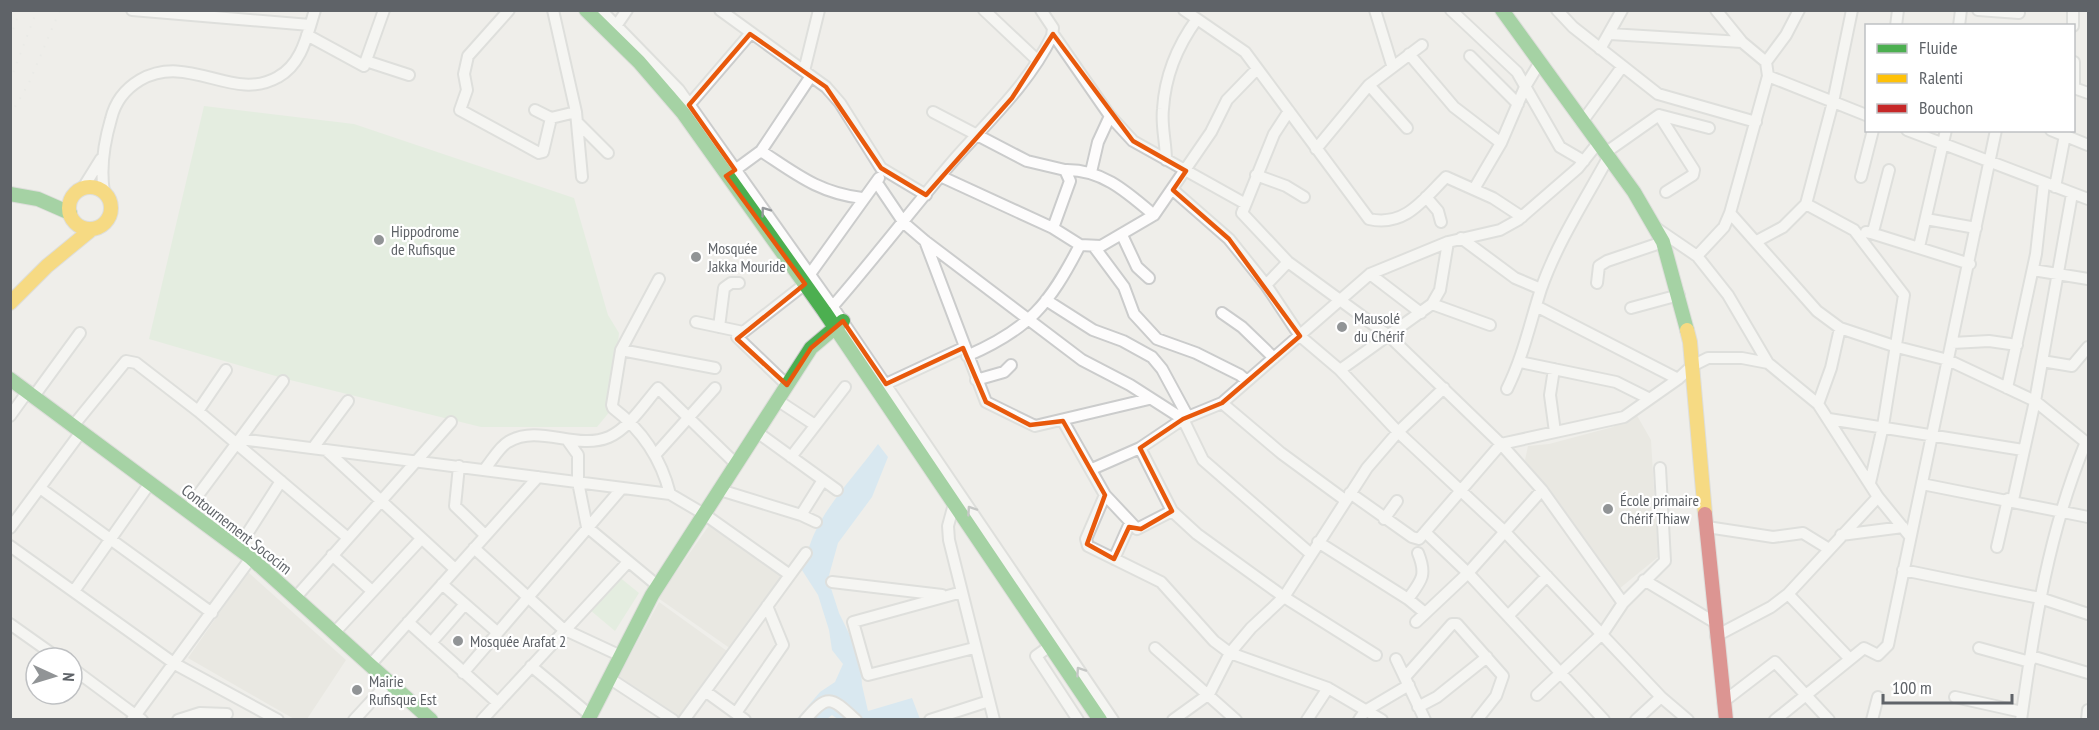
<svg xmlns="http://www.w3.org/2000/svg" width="2099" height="730" viewBox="0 0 2099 730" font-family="'PT Sans Narrow',sans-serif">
	<rect width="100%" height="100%" fill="#efeeea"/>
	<!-- education -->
	<path fill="#e2e0da" d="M1635,412L1651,440L1658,557L1619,589L1525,460L1528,446L1549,444L1613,427Z
		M710,524L782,575L731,649L658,598Z
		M248,572L346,660L307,719H294L188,658Z
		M659,602L727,651L679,719L629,691L619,676Z"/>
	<!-- green -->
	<path fill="#d8ebd6" d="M204,106L354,124L574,198L608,315L619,333L611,410L597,427H481L286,379L149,339Z
		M618,576L639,593L615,631L590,610Z"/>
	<!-- water -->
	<path fill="#bfe0f9" d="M878,444L888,457L872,497L838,543L828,579L839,613L860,656L862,685L868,711L912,698L920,719L839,720L832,715L827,719L796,720L820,692L835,682L843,664L832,650L829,630L818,595L800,567C808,554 810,541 817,528C833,497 858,472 878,444Z"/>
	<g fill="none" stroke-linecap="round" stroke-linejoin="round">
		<!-- street casing -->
		<g stroke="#cbcccc" stroke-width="14">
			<path id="street" d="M132,10L310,25
				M509,10L468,56L464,74L467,90L460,110L539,153L543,152L551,118L576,112
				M553,10L576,112L582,177
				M601,10L679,90L830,303L1113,720
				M720,10L826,87L840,103L881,168L926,195
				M984,10L1037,60
				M1184,10L1245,52L1369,219C1405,227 1423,200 1446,177L1493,198L1522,217
				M1375,10L1392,65
				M1451,10L1517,72L1560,147L1584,161
				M1557,10L1573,27L1658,94L1756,122
				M1978,10L2019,13
				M2073,10V26
				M616,26L627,10
				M1896,26L1898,10
				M1959,26L1961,10
				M1053,34L1110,116L1133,141L1244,203
				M1610,34L1742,42
				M307,35L364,66L384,10
				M1600,49L1622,10
				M1409,54L1454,107L1501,143
				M1470,56L1518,104
				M366,61L409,75
				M1766,62L1786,35L1799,10
				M2074,62V89
				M804,71L819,10
				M1768,76L1866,115
				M1369,85L1407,128
				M2074,88L2088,93
				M689,105L750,34
				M535,110L551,118
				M1289,111L1274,134L1242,213L1288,262L1389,336L1501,444L1542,490L1623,603
				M933,112L1027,161L1065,170L1070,181L1053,228
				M1659,115L1709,128
				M577,122L608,153
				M1582,122L1622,67
				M1907,130L2088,199
				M2051,130L2088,145
				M1316,149L1369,85L1422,45
				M761,151C796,174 819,193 862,198
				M1605,153L1659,115L1694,170L1693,175L1666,192
				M1166,160C1166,143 1161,125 1163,109C1165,76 1178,45 1197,19
				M1065,170C1102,169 1127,192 1154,215
				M1091,172L1098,142L1110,116
				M731,173L761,151L811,76
				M1256,175L1286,186L1304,197
				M940,176L1053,228L1080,245L1101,246L1154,215L1211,132L1227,100L1257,69
				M1861,177L1873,130
				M877,183L904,223L925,241L1082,360L1130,385L1183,419L1203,460L1311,554
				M2055,187L2066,130
				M83,188L101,159
				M1474,189L1501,143L1525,87L1540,62
				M1173,190L1229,239L1266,285L1300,336L1340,370L1398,432L1505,532L1661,697L1688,720
				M104,192C100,168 104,143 111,119C115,102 125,89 140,80C189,52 233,103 278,77C302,64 307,35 315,10
				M1426,197L1438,211L1441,222
				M1806,204L1854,230L1904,295L1883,426L1870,483
				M1730,213L1817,311L1840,328L1897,347L1948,360L2035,401L2088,444
				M1926,219L1976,228
				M1656,228L1697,256L1728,295L1768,363L1818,404L1878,497L1909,535
				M1866,232L1871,233L1874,228L1889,170
				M1871,233L1970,264
				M1122,235L1137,267L1149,278
				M1461,238L1515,278L1541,289
				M925,241L986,402L1035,426L1149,399
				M1757,241L1783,227L1806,204L1833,102L1852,10
				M1919,247L1946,130
				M1095,248L1124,287L1134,314L1157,339L1196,353L1240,375L1247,381
				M1697,256L1724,227L1730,213L1768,76L1766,62L1742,42L1716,10
				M2033,270L2088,279
				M810,274L879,178
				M1370,274L1421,313
				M659,279L621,350L612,405L613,408C642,430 661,458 670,494
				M1597,283L1599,266L1607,261L1663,242
				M1266,285L1288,262
				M1046,300L1093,330L1123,341L1152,357L1162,369L1188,417
				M1432,304L1490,325
				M833,306C874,259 912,209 953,161C988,121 1028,85 1052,36L1053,28L1041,10
				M1536,306L1678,379
				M1631,308L1679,295
				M1222,313L1242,327L1274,358
				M696,322L743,332
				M719,327L724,288L731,283H739
				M1952,343L1989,341L2017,345
				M621,350L715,368
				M967,356C1029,329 1049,305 1080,245
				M2042,361L2072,366L2088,347
				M1520,362L1616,382L1648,398
				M1554,369L1550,395L1555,432
				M1340,370L1432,304L1440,290L1448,242
				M976,380L1004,372L1011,365
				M886,384L963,348
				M787,385L737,337L805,284
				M2007,388L2036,254L2044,183
				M1507,389C1523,357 1530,323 1541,289C1557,243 1585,200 1608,158
				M34,396L80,333
				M777,400L815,425
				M1222,403L1281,453L1345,500
				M1818,404L1831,368L1840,328
				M198,411L226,370
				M10,416L28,391
				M1829,419L2023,450
				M1063,421L1105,495L1137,529L1172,511
				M73,426L126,361L136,363L198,411L348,538
				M757,432L837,490
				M240,439L670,494L704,514L790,575
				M568,441L578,455V482L587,527L658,586
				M313,448L348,401
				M1140,448L1172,511L1197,534L1284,597L1376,655
				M326,450L455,569
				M656,454L715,388
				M791,457L845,387
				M459,466L455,506L485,535
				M1092,469L1140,448L1183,419L1222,403L1370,274L1448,242L1500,230L1518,220L1578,168L1598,143
				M484,470C491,462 499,447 508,442C539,423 576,451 609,437C629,428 644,404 658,388L736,464
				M1922,484L2088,517
				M40,488L212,613
				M720,490L801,515L816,522
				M1350,493L1412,537L1419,539L1501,444L1624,417L1678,379L1692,366L1708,358H1742L1768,363
				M1105,495L1086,539L1088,546L1161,582L1214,641L1230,653L1328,688L1382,720
				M2013,500L2035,401L2072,194
				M954,504L948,526L949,540L994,720
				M187,510L283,381
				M801,515L823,480
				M1384,519L1397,501
				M1707,527L1773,537L1803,533L1829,549
				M10,528L81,432
				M1425,532L1468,573L1604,720
				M1841,535L1903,527
				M1318,542L1408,599L1425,613
				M10,546L175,664L278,720
				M1997,547L2008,499
				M238,548L281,481
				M474,548L563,629L621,656
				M332,555L372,591
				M1114,559L1130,523
				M1903,570L2040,598L2088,614
				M1644,580L1714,622
				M832,582L942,595
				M442,584L497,632
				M74,591L150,483
				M962,592L853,622L868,675L974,648
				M1788,594L1849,658
				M296,597L451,422
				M1408,599C1422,580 1427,575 1418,553
				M1508,616L1547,576
				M408,622L498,703
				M1416,622L1468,573L1542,490
				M10,624L58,658
				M335,632L421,539
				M1716,636L1771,607L1788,594L1878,497
				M431,643L465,604
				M1050,646L1036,656L1078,720
				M1155,648L1236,720
				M1979,648L2030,662
				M2031,656L2088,673
				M1396,659L1425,720
				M371,664L538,477
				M531,666L590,715
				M72,668L142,720
				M463,673L622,488
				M1406,676L1452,624H1457L1503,676L1496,696L1477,720
				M609,678L673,720
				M705,691L745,720
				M1537,695L1603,633L1623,603L1665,561L1660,468
				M1955,697L2022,712
				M1723,702L1775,662L1829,720
				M1418,707L1437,697L1487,657
				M736,713L783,645L767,606
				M132,720L251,558
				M178,720L200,713L227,714
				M354,720L389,682
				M482,720L628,562
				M684,720L806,553
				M805,720C828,693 831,697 856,720
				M930,720L989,701
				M1173,720L1209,694L1230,653L1251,628L1284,597L1367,468L1398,432L1444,388
				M1307,720L1328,688
				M1359,720L1365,711L1409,685
				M1636,720L1661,697
				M1775,720L1864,648L1878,655L1888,645L1996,130
				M1872,720L1878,697
				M2021,720C2034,626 2049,530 2086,442
				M2087,720L2088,710"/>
		</g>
		<!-- fast casing -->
		<g stroke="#cacacb" stroke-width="16">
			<path id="fast" d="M586,10L639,62L683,113L824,311L1100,720
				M1502,10L1634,192L1663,242L1687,330
				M10,194L38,199L70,213
				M10,379L251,558L431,720
				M588,720L652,595L811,348L843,321"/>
		</g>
		<!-- slow casing -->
		<g stroke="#cacacb" stroke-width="16">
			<path id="slow" d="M69 208a21 21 0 1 1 42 0a21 21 0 1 1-42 0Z
				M10,303L47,266L92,229
				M1687,330L1690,342L1705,514"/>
		</g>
		<!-- jam casing -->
		<g stroke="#cacacb" stroke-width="16">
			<path id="jam" d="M1705,514L1726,720"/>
		</g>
		<!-- street -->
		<use href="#street" stroke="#fdfcfc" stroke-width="10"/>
		<!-- fast -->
		<use href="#fast" stroke="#4caf50" stroke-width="14"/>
		<!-- slow -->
		<use href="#slow" stroke="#ffc107" stroke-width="14"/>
		<!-- jam -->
		<use href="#jam" stroke="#c62828" stroke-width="14"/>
		<!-- rail -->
		<path stroke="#e4e4e4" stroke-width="2" stroke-dasharray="1.5 8" stroke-linecap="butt" d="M10,38L20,10
			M10,81L37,10
			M10,115L28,85L60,10"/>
	</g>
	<!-- one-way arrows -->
	<defs><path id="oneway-chevron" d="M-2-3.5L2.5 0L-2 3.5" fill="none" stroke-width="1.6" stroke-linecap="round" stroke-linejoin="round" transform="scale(1.5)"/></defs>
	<g stroke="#96999c">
		<use href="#oneway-chevron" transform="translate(765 211) rotate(-126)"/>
		<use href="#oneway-chevron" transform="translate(971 510) rotate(-124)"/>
		<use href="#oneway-chevron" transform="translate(1080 671) rotate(-124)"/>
	</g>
	<!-- marked area -->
	<path d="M0 0H2099V730H0ZM750,34L826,87L881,168L926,195L1012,98L1053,34L1133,141L1186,171L1173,190L1229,239L1300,336L1222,403L1183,419L1140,448L1172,511L1141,529L1129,527L1114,559L1087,544L1105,495L1063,421L1030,425L986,402L963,348L886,384L843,321L811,348L787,385L737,339L805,284L726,176L735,170L689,105Z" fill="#efeeea" fill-opacity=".55" fill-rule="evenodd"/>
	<path fill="none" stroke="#e8590c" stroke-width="4.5" stroke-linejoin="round" d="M750,34L826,87L881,168L926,195L1012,98L1053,34L1133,141L1186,171L1173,190L1229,239L1300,336L1222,403L1183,419L1140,448L1172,511L1141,529L1129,527L1114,559L1087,544L1105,495L1063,421L1030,425L986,402L963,348L886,384L843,321L811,348L787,385L737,339L805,284L726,176L735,170L689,105Z"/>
	<!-- markers -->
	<g fill="#919496" stroke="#fff" stroke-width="2">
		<circle cx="379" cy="240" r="6"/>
		<circle cx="696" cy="257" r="6"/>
		<circle cx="1342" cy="327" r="6"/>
		<circle cx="1608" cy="509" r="6"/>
		<circle cx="458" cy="641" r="6"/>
		<circle cx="357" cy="690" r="6"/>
	</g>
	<g text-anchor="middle" stroke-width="4.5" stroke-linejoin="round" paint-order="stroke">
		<!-- poi labels -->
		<g font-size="16" fill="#5f6368" stroke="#fff" text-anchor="start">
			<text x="391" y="237">Hippodrome<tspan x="391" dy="18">de Rufisque</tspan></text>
			<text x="708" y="254">Mosquée<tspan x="708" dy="18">Jakka Mouride</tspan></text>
			<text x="1354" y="324">Mausolé<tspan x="1354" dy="18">du Chérif</tspan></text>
			<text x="1620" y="506">École primaire<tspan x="1620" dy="18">Chérif Thiaw</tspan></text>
			<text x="470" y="647">Mosquée Arafat 2</text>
			<text x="369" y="687">Mairie<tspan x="369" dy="18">Rufisque Est</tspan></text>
		</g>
		<!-- street labels -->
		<g font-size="16" fill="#5f6368" stroke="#fff">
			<text transform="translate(237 529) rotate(38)" y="6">Contournement Sococim</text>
		</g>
	</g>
	<!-- border -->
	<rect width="2099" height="730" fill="none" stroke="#5f6368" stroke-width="24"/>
	<!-- legend -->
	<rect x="1865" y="24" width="210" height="108" fill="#ffffff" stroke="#bfc1c3" stroke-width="1.5"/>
	<rect x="1877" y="44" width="30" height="9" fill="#4caf50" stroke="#bfc1c3" stroke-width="1.5"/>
	<text x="1919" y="54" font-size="18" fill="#5f6368">Fluide</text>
	<rect x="1877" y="74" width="30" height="9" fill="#ffc107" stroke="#bfc1c3" stroke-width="1.5"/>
	<text x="1919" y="84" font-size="18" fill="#5f6368">Ralenti</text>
	<rect x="1877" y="104" width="30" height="9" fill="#c62828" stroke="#bfc1c3" stroke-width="1.5"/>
	<text x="1919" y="114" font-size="18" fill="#5f6368">Bouchon</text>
	<!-- north arrow -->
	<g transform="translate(54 676) rotate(94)"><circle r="28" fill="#ffffff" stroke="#bfc1c3" stroke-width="1.5"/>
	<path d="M0-4.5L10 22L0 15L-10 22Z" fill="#919496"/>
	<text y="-9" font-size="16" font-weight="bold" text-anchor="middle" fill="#5f6368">N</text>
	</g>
	<!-- scale -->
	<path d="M1883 694v9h129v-9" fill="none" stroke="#5f6368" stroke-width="3"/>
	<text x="1892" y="694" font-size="18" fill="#5f6368" stroke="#ffffff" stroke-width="4.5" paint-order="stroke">100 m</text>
</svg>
